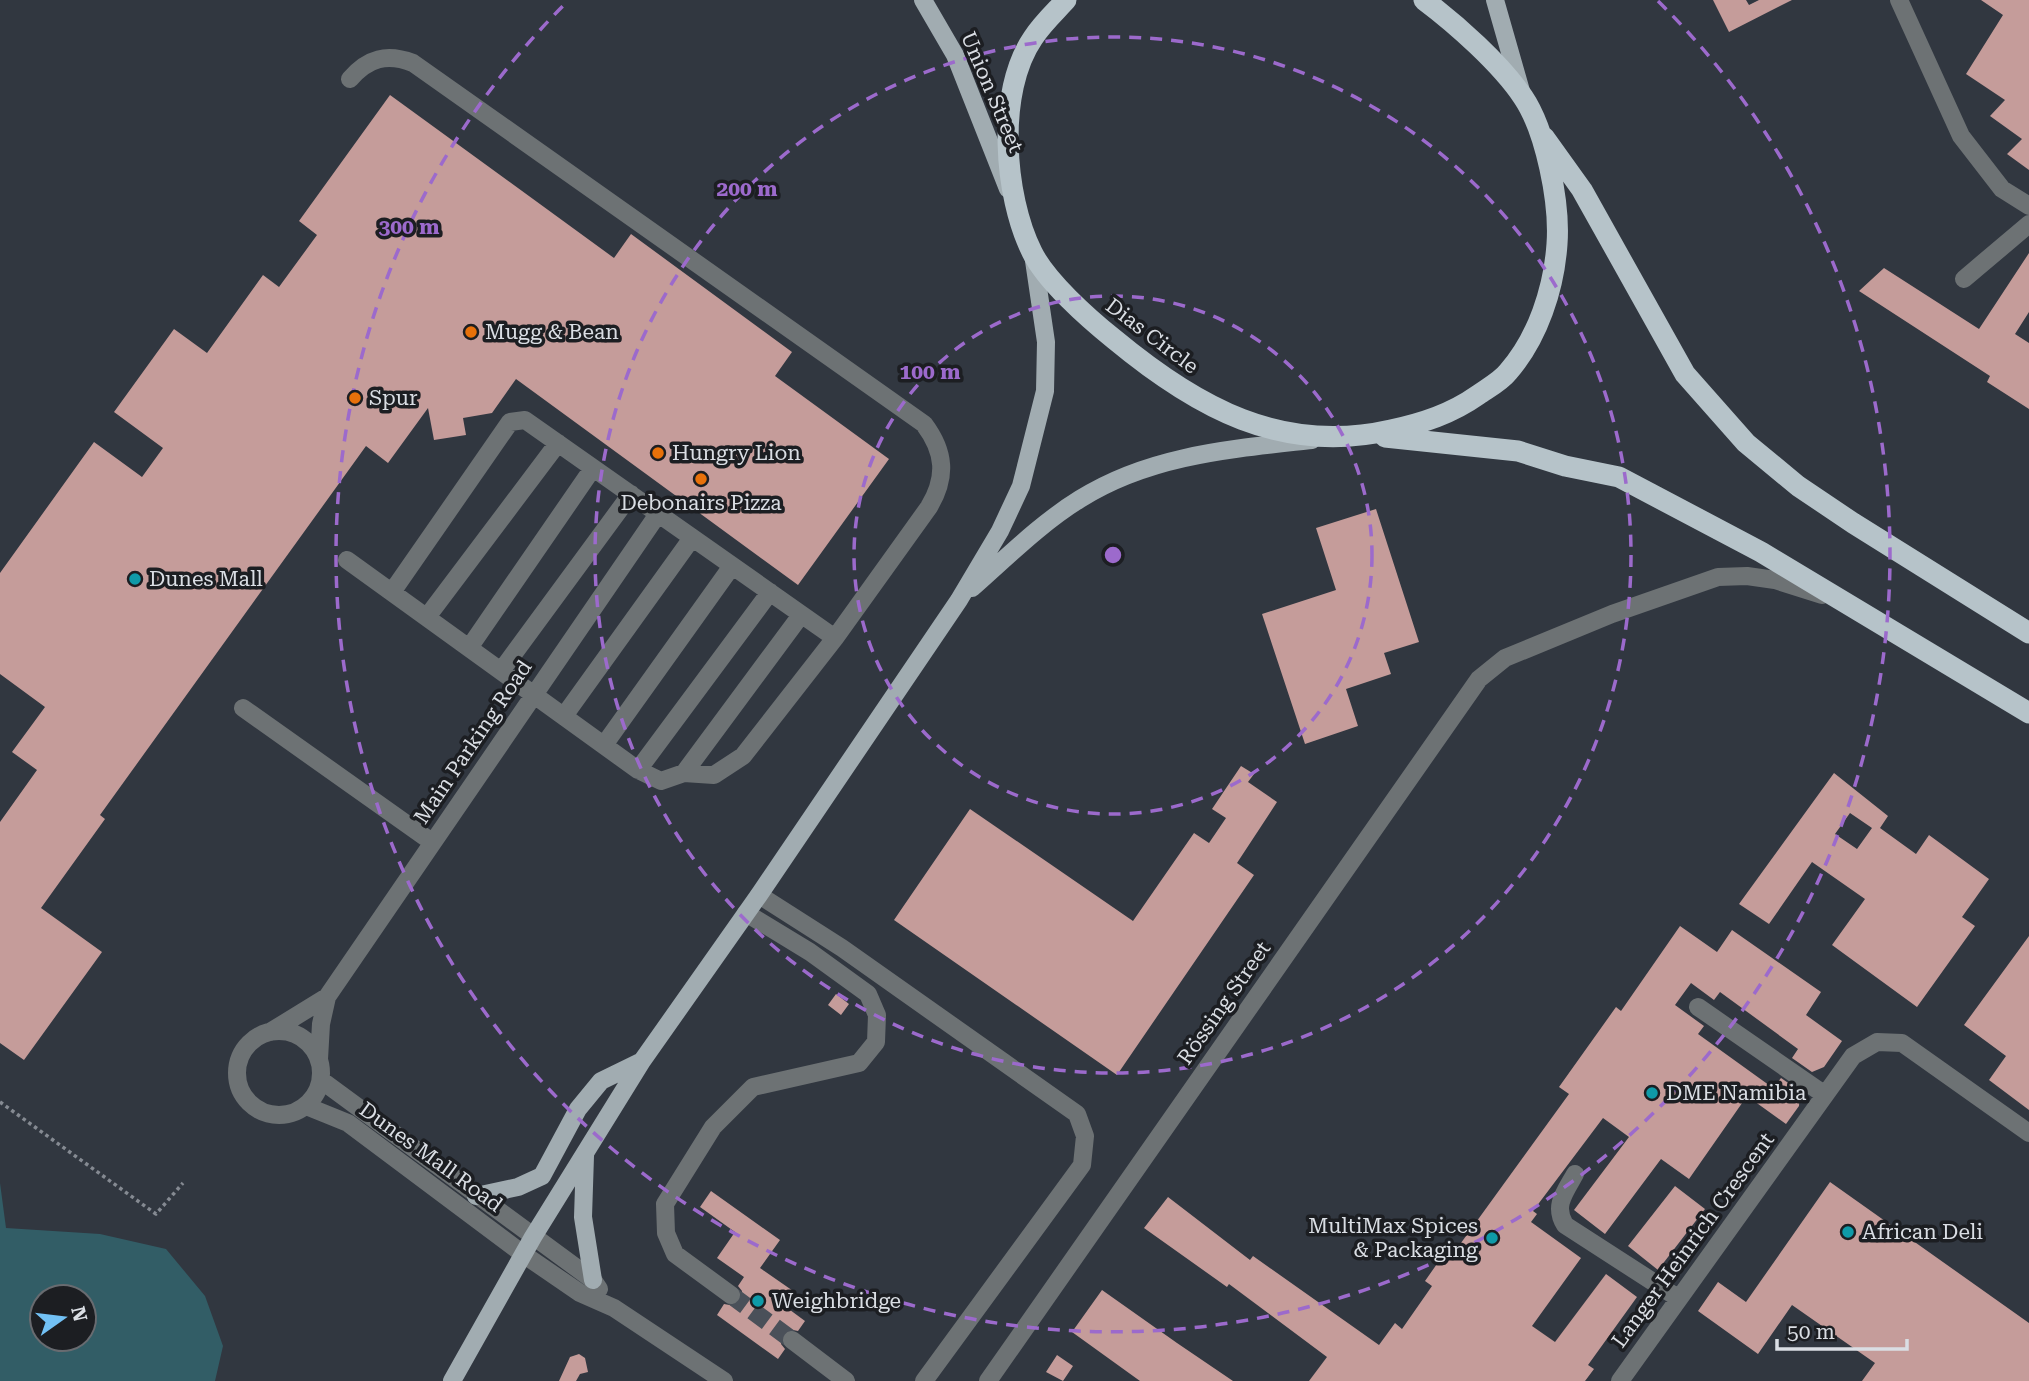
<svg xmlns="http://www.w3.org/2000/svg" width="2029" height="1381" viewBox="0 0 2029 1381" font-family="'Roboto Serif',serif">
	<rect width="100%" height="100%" fill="#313740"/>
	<!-- water -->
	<path fill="#325d66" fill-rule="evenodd" d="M0,1183L6,1228L100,1234L166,1249L205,1296L223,1346L215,1381H0ZM42,1297H84V1339H42Z"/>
	<!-- building -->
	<path fill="#c59c9a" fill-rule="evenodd" d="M1713,0H1746L1749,5L1759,0H1792L1729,32Z
		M1981,0H2029V170L2007,154L2022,139L1990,116L2005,100L1966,74L2003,15Z
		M390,95L614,258L631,234L792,352L775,376L889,459L798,585L516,379L492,413L463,418L466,435L434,440L428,408L388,463L366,446L100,815L105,819L41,908L102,952L24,1060L0,1043V822L37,770L12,752L45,707L0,674V573L94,442L142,477L163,448L114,412L174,329L207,353L263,275L279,287L317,235L299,221Z
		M2029,253V312L2015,334L2029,343V409L1987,382L1990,376L1859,291L1884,268L1979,329Z
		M1376,509L1419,642L1384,653L1391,674L1346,689L1358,726L1305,744L1262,614L1336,590L1316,528Z
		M1241,766L1254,774L1248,782L1277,802L1237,863L1254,875L1117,1075L894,920L970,809L1133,921L1194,833L1209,843L1226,818L1212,809Z
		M1834,773L1888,816L1880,828L1916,854L1929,835L1989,879L1962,917L1975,926L1917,1007L1832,945L1865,899L1812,862L1769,924L1739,904ZM1850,813L1872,828L1857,849L1835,834Z
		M1680,926L1717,952L1732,930L1821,992L1806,1015L1842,1041L1824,1067L1812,1072L1792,1058L1798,1049L1720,992L1714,1000L1691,983L1675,1005L1704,1026L1698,1034L1773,1088L1781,1078L1800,1091L1799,1106L1786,1124L1747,1096L1689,1179L1661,1159L1605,1234L1574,1210L1629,1137L1603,1118L1533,1211L1537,1214L1531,1222L1581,1258L1532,1326L1555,1342L1606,1274L1637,1297L1588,1365L1594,1369L1585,1381H1309L1327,1357L1229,1284L1227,1287L1144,1228L1168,1197L1250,1260L1253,1256L1379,1345L1395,1323L1402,1329L1432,1286L1425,1281L1439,1261L1445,1265L1569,1094L1559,1087L1616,1007L1621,1011Z
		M2029,936V1110L1989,1080L2006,1056L1964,1025Z
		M836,994L849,1004L841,1015L828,1005Z
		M1830,1182L2029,1323V1381H1862L1875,1363L1792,1305L1758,1354L1698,1311L1718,1282L1746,1302Z
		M1675,1186L1705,1209L1658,1270L1628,1246Z
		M711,1191L780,1240L760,1268L796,1293L786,1307L805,1321L798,1331L788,1329L783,1334L781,1344L785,1349L778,1359L717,1315L724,1304L735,1306L741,1301L742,1291L738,1286L744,1277L717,1258L735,1232L700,1207Z
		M1102,1290L1177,1343L1233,1381H1140L1072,1332Z
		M579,1354L585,1358L588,1372L580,1374L576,1381H559L570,1357Z
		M1057,1355L1073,1366L1063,1381L1046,1372Z"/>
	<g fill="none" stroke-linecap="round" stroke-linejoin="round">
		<!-- minor-tunnel -->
		<path stroke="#4a5059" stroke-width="18" stroke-dasharray="18 9" stroke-linecap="butt" d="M731,1295L792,1340"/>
		<!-- path -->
		<path stroke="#858a92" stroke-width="3.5" stroke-dasharray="3.5 3.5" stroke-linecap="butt" d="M0,1102L156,1214L183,1183"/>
		<!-- minor -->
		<path stroke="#6d7274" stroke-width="18" d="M1899,0L1961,136L2002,189L2029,206
			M1964,279L2029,224
			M347,560L638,770L661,781L684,773L714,775L743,756L835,638L929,507C947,477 945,452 924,424L413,63C387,53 368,58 350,79
			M392,592L510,422L525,420L835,638
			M427,617L558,443
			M469,648L593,468
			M501,671L631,494
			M243,708L432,842
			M564,716L692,538
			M604,745L732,566
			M638,770L770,592
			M684,773L801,615
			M759,895L842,948L1077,1114L1085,1136L1082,1165L924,1381
			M1698,1007L1825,1095
			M237 1073a42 42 0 1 1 84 0a42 42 0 1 1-84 0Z
			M270,1032L327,997L658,514
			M319,1059L321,1024L327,997
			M321,1080L593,1280L599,1289
			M306,1106L348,1123L523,1254L580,1293L614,1308L724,1381
			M1575,1174C1565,1192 1553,1206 1565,1225L1678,1298
			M731,1295L675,1254L666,1233L665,1204L713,1127L753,1087L859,1063L876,1042L877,1015L868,994L810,952L746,913
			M792,1340L846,1381
			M988,1381L1479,679L1505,658L1612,614L1718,577L1747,576L1775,580L1822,595
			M1620,1381L1853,1056L1877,1042L1902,1043L2029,1133"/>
		<!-- major -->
		<path stroke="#a1acb1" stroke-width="18" d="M923,0L955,55L1008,189
			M1495,0L1521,91
			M972,588C1006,558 1041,523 1080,499C1150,455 1231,449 1312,440
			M585,1156L583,1217L593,1280
			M476,1196L518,1187L542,1176L578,1109L601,1081L642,1061
			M452,1381L533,1237L642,1061L759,895L959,600L1000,531L1021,486L1045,391L1046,342L1033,254"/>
		<!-- highway -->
		<path stroke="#b6c3c9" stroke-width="21" d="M1066,0C1055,12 1042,24 1033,38C996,92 1004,196 1032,252C1046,281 1089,319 1114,339C1196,407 1281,455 1391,430C1423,423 1451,414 1478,395C1488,388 1501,381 1508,372C1538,338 1554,288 1557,244C1560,203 1546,131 1523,97C1501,64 1456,24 1424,0
			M1544,137L1582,190L1685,374L1746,443L1798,486L1853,523L2029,633
			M1385,437L1518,451L1565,466L1619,477L1761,552L2029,713"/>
	</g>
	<!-- distance rings -->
	<g fill="none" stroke="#9c6acc" stroke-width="3.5" stroke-dasharray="12 9">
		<circle cx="1113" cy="555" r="259"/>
		<circle cx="1113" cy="555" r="518"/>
		<path d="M1658 1A777 777 0 1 1 568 1"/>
	</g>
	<!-- markers -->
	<g fill="#e8710a" stroke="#1c1e22" stroke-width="2.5">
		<circle cx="471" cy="332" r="7"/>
		<circle cx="355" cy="398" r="7"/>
		<circle cx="658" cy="453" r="7"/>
		<circle cx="701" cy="479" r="7"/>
	</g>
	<g fill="#0f9aa8" stroke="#1c1e22" stroke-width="2.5">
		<circle cx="135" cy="579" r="7"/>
		<circle cx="1652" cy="1093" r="7"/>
		<circle cx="1848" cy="1232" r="7"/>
		<circle cx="1492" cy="1238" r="7"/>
		<circle cx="758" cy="1301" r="7"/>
	</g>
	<g text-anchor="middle" stroke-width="7" stroke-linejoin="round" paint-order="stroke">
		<!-- street labels -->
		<g font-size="21" fill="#dadee4" stroke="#1c1e22">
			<text transform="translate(992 92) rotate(67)" y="7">Union Street</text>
			<text transform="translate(1152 336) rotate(37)" y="7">Dias Circle</text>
			<text transform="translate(473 742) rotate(-56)" y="7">Main Parking Road</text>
			<text transform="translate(1224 1003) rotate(-55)" y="7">Rössing Street</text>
			<text transform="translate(431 1157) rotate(36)" y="7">Dunes Mall Road</text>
			<text transform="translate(1693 1240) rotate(-54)" y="7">Langer Heinrich Crescent</text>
		</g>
		<!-- poi labels -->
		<g font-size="21" fill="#dadee4" stroke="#1c1e22" text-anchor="start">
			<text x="485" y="339">Mugg &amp; Bean</text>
			<text x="369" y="405">Spur</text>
			<text x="672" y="460">Hungry Lion</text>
			<text x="701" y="510" text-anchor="middle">Debonairs Pizza</text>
			<text x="149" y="586">Dunes Mall</text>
			<text x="1666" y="1100">DME Namibia</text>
			<text x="1478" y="1233" text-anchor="end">MultiMax Spices<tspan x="1478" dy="24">&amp; Packaging</tspan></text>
			<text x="1862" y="1239">African Deli</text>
			<text x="772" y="1308">Weighbridge</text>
		</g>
	</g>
	<circle cx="1113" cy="555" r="10" fill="#9c6acc" stroke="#1c1e22" stroke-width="3.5"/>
	<g font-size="21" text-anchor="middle" font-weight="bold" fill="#9c6acc" stroke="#1c1e22" stroke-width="7" stroke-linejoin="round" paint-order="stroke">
		<text x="747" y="196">200 m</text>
		<text x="409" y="234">300 m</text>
		<text x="930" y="379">100 m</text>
	</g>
	<!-- north arrow -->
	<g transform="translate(63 1318) rotate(76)"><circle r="33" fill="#1c1e22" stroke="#686b70" stroke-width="2"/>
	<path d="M0-5L12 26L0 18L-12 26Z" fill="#72c1f5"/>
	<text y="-10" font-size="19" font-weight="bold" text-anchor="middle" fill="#dadee4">N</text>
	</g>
	<!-- scale -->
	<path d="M1777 1339v10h130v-10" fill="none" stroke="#dadee4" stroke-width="3.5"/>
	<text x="1787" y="1339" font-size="21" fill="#dadee4" stroke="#1c1e22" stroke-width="5" paint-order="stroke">50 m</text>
</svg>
